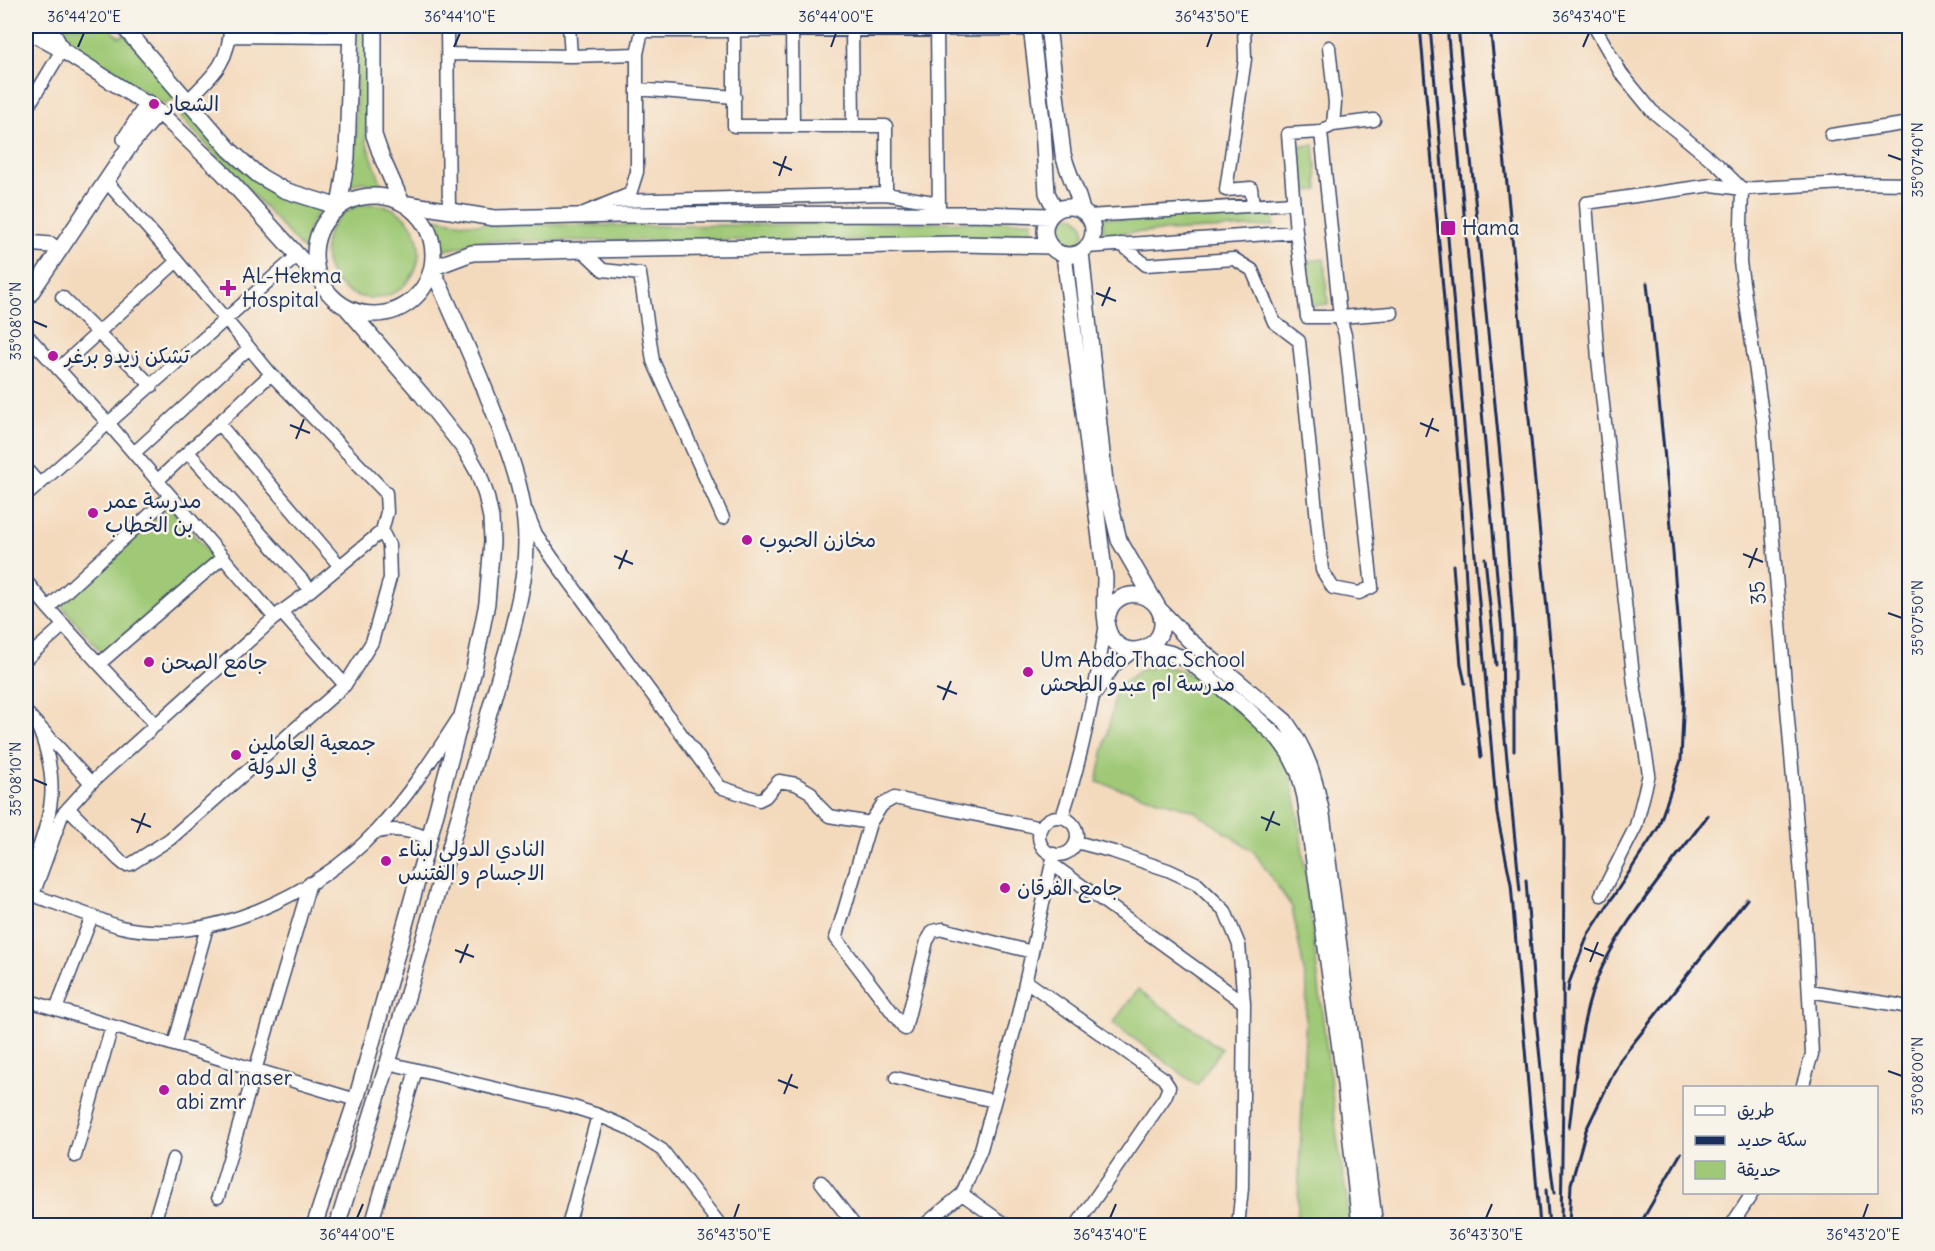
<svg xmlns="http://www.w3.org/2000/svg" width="1935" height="1251" viewBox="0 0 1935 1251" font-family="Delius,'Playpen Sans Arabic',sans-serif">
	<rect width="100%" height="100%" fill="#f7f3e8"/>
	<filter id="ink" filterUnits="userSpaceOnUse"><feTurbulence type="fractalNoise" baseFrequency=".0167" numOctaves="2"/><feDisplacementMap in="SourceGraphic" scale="12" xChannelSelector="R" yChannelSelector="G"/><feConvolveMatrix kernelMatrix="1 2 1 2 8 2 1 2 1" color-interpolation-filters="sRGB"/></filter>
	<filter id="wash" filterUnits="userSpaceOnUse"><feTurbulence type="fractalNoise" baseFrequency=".008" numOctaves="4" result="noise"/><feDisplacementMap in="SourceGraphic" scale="24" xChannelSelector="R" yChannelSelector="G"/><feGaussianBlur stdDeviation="1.35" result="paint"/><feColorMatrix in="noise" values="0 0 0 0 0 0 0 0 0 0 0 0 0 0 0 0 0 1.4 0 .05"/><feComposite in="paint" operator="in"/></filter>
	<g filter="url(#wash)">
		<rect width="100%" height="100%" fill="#f4dabd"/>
		<!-- green -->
		<path fill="#9fc976" stroke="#5d7c6a" stroke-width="1.5" d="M58,26H108L119,37L125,34L171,89L173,99L166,104L162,103L87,57Z
			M357,26H366V141L382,186L361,182L349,186L356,137Z
			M186,111L235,164L275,194L322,209C310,221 305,236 306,253L239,179L181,118Z
			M1314,145L1318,190L1302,191L1298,146Z
			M325 251a47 47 0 1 1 94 0a47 47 0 1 1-94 0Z
			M1273,210L1274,226L1121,233L1102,238L1104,225L1100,217L1120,219Z
			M1054 231a15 15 0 1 1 30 0a15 15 0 1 1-30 0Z
			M433,218L471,224L664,226L1032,221V239L487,241L441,251L439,236Z
			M1324,259L1328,304L1312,306L1308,261Z
			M169,507L215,559L102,653L61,605Z
			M1157,665L1181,670L1207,686L1266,736L1288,765L1298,813L1338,1144L1351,1225H1297L1307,987L1292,907L1254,852L1192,810L1097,782L1117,687L1139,671Z
			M1138,989L1221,1049L1197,1085L1113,1023Z"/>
	</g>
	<g filter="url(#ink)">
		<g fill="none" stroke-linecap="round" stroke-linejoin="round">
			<!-- minor casing -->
			<g stroke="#3c496c" stroke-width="15">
				<path id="minor" d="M447,26L449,211
					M569,26L571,56
					M734,26V126H886V194
					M792,26L793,126
					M852,26L853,126
					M937,26L939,210
					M1244,26L1245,59L1226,190L1251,188L1253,205
					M1594,26L1621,73L1652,111L1719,166L1742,189
					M643,31L1031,29
					M230,36L351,37
					M1329,47L1335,103L1333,125
					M448,54L571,56L637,54
					M637,89L735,97
					M187,101C211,77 230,63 230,26
					M26,110L62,50
					M1327,128L1333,125L1374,120
					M1321,132L1340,317H1307L1296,232L1288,134Z
					M1831,135L1910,123
					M617,201L886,194L939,203
					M584,213L630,194L637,172V54L643,26
					M1088,216L1293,203
					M1121,244L1146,265L1234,259L1252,270L1274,322L1299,341L1322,570L1333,588L1359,593L1372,587L1345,335L1340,317L1392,313
					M1087,247L1296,232
					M582,250L603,270L640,274L653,361L723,518
					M62,297L152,386
					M26,334L108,423L275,618
					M58,369L177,261
					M218,423L339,565
					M188,452L311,590
					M134,453L249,348
					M26,469L39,484
					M157,481L271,374
					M26,496L297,256
					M170,496L48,608L99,664L223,557
					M527,512L536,534L553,559L720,787L759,800L765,797L779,781L796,784L810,792L819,806L829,816L870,823
					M26,581L48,608
					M281,612L345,685
					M26,659L64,625
					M99,664L156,725
					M1096,693L1114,666L1135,650
					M26,712L91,783
					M68,808L119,860L125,865L131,864L170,839L345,685L372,642L390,578L389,545L382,531
					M1062,817C1083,755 1095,689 1106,624
					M1039 836a19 19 0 1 1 38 0a19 19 0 1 1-38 0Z
					M374,833C394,827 411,830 429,839
					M1076,842L1114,852L1168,870L1196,883L1225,911L1239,945L1244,1003L1242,1188L1238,1226
					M1052,864L1244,1003
					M26,885C47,823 65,792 38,727
					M27,893C46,900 66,907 86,914C98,918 109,924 121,927C206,947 317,894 375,832C407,798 433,758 458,719
					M33,895L62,815L91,783L281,612L311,590L382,531L387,512L386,493L271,374L177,261L106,181
					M1601,895L1636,826L1649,774L1634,684L1598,359L1586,203L1712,185L1742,189
					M1026,981L1163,1078L1169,1087L1165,1097L1076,1226
					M1809,991L1898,1005L1910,1008
					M26,1000L356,1100
					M56,1009L92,916
					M905,1029L836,938L870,823L882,805L894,798L1041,828
					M905,1029L927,941L933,931L943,929L1032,952
					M174,1045L207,927
					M388,1063L573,1107L598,1115L626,1127L662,1150L721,1226
					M896,1078L994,1101
					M1802,1088L1812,1054L1805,923L1763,420L1740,262L1742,189L1845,183L1910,184
					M75,1156L112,1026
					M821,1182L855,1226
					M962,1194L1007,1226
					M218,1197L310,883
					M153,1226L173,1159
					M371,1226L416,1070
					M568,1226L598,1115
					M923,1226L962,1194L981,1149L1015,1028L1054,854
					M1731,1226L1753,1192"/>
			</g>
			<!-- major casing -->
			<g stroke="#3c496c" stroke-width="18">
				<path id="major" d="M49,26L62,50L159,112L222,172L320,280
					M123,26L230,150L258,175L284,190L339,207L347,157L351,26
					M374,26V135L382,158L402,203L494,218L618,215L973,214L1050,216
					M1031,26L1043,129L1047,193L1056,211
					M1048,26L1063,154C1068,174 1078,191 1082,211
					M26,30L62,50
					M125,139L148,103
					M315 255a59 59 0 1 1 118 0a59 59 0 1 1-118 0Z
					M1045 231a24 24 0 1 1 48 0a24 24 0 1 1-48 0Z
					M26,243L51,245
					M1081,252L1105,482L1119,540L1159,609L1189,640L1285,721C1308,753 1314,776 1322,814L1375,1226
					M1064,255L1105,578C1105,595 1102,621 1111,637C1125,661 1164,649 1162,621C1160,597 1131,586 1114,603C1108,609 1108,617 1106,624
					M26,300L131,144L159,112
					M1146,648L1169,653L1188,660L1246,708L1279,739L1289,753L1299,773L1305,797L1345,1084L1360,1226
					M314,1226L356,1100L429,839L473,674L487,603L492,542L491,518L486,495L478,472L466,451L422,395L346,307
					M337,1226L388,1063L507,650C516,615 526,579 526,542C526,497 511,457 495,415C476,365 454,317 432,268L472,253L582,250L962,244L1050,246"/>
			</g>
			<!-- minor -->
			<use href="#minor" stroke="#fff" stroke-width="12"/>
			<!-- major -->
			<use href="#major" stroke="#fff" stroke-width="15"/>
			<!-- rail -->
			<path stroke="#1b2f5e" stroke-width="3" d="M1420,26L1462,506L1471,673L1481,757
				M1430,26L1497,814L1511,884L1540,1226
				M1447,26L1502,631L1503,719L1520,891
				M1458,26L1503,486L1514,635V751
				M1490,26L1506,174L1554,684L1564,837L1563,1035
				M1485,558L1496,665
				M1453,565L1461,665L1465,683
				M1526,880L1536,1019L1547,1128
				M1568,991L1569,983L1588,935L1658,828L1681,760L1684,693L1668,489L1647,283
				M1545,1121L1554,1193
				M1569,1128C1575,1083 1578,1036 1592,992C1612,932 1671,866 1708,815
				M1546,1190L1549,1226
				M1561,1226L1564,1027
				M1569,1226L1571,1184L1586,1130L1620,1060L1747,899
				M1639,1226L1681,1153"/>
		</g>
	</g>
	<!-- ticks -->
	<path fill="none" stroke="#1b2f5e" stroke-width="2" d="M78,47L84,33M454,47L460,33M831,47L836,33M1207,47L1212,33M1583,47L1589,33M1888,155L1902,160M773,162L792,170M779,176L786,156M1096,293L1116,301M1102,306L1110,287M33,321L47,327M1420,423L1439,431M290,425L310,433M1426,437L1433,418M296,439L304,419M1743,554L1763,562M614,556L633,564M1749,568L1757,548M619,569L627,550M1888,613L1902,618M937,686L957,694M943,700L951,681M33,779L47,785M1261,817L1280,825M131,819L151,827M1266,831L1274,811M137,833L145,813M1584,948L1604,956M455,950L474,957M1590,962L1598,942M460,963L468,944M1888,1071L1902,1076M778,1080L798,1088M784,1094L792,1074M357,1218L363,1204M734,1218L739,1204M1110,1218L1116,1204M1486,1218L1492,1204M1863,1218L1868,1204"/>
	<!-- markers -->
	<g fill="#b5179e" stroke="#f7f3e8" stroke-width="2">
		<circle cx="154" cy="104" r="6"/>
		<rect x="1440" y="220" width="16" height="16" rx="3"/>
		<path d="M225 279h6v6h6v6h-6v6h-6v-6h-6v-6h6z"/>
		<circle cx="53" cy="356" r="6"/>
		<circle cx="93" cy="513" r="6"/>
		<circle cx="747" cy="540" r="6"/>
		<circle cx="149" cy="662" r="6"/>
		<circle cx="1028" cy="672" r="6"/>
		<circle cx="236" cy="755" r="6"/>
		<circle cx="386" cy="861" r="6"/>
		<circle cx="1005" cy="888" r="6"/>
		<circle cx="164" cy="1090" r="6"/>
	</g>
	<g text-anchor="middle" stroke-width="5" stroke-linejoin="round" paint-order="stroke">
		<!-- poi labels -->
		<g font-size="21" fill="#1b2f5e" stroke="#f7f3e8" text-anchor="start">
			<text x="166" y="111">الشعار</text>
			<text x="1462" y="235">Hama</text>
			<text x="242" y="283">AL-Hekma<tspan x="242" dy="24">Hospital</tspan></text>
			<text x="65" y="363">تشكن زيدو برغر</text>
			<text x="105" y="508">مدرسة عمر<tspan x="105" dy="24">بن الخطاب</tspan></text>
			<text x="759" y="547">مخازن الحبوب</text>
			<text x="1040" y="667">Um Abdo Thac School<tspan x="1040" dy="24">مدرسة ام عبدو الطحش</tspan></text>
			<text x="161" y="669">جامع الصحن</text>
			<text x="248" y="750">جمعية العاملين<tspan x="248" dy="24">في الدولة</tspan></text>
			<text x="398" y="856">النادي الدولي لبناء<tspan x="398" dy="24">الاجسام و الفتنس</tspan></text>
			<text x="1017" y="895">جامع الفرقان</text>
			<text x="176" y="1085">abd al naser<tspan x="176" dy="24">abi zmr</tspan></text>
		</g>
		<!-- street labels -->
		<g font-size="21" fill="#1b2f5e" stroke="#f7f3e8">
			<text transform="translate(1758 593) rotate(-95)" y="7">35</text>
		</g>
	</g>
	<!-- margin -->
	<rect width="1935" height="1251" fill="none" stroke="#f7f3e8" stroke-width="66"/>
	<!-- legend -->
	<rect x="1683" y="1086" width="195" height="108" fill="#f7f3e8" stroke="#9fa5b1" stroke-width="1.5"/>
	<rect x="1695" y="1106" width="30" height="9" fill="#ffffff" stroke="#9fa5b1" stroke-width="1.5"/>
	<text x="1737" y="1116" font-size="18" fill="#1b2f5e">طريق</text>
	<rect x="1695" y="1136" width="30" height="9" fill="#1b2f5e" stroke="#9fa5b1" stroke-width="1.5"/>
	<text x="1737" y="1146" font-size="18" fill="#1b2f5e">سكة حديد</text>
	<rect x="1695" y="1161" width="30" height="18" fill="#9fc976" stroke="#9fa5b1" stroke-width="1.5"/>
	<text x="1737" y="1176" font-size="18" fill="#1b2f5e">حديقة</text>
	<rect x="33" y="33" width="1869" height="1185" fill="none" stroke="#1b2f5e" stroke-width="2"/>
	<g font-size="15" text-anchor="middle" fill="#1b2f5e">
		<text x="84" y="22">36°44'20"E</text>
		<text x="460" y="22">36°44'10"E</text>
		<text x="836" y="22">36°44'00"E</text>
		<text x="1212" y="22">36°43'50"E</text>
		<text x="1589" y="22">36°43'40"E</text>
		<text transform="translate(1918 160) rotate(-90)" y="5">35°07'40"N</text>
		<text transform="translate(16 321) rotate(-90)" y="5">35°08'00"N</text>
		<text transform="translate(1918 618) rotate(-90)" y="5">35°07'50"N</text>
		<text transform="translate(16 779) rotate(-90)" y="5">35°08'10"N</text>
		<text transform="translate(1918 1076) rotate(-90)" y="5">35°08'00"N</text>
		<text x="357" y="1240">36°44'00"E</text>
		<text x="734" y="1240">36°43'50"E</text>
		<text x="1110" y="1240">36°43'40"E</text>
		<text x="1486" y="1240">36°43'30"E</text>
		<text x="1863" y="1240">36°43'20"E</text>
	</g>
</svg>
